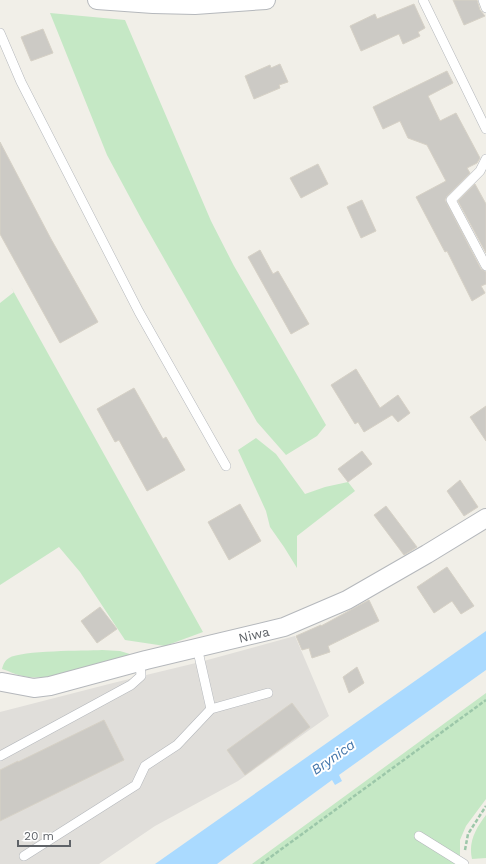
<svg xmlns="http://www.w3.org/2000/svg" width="486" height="864" viewBox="0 0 486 864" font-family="'Work Sans',sans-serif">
	<rect width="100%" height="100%" fill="#f1efe8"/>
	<!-- industrial -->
	<path fill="#e0deda" d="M295,636L329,716L238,781L155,826L99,864H0V712L113,683L200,662Z"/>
	<!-- green -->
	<path fill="#c5e8c5" d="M50,13L125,20L211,221L234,266L326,425L317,436L286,455L257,422L142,220L107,155Z
		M11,287L203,632L165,646L125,640L80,572L59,547L0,585V303L14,292Z
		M256,438L276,454L305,494L325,487L348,482L355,491L297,536V568L284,547L270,527L266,511L238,450Z
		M102,650L120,651L133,655C102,664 55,683 23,676C16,675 9,671 2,669C3,665 5,660 9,658C22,650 84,651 102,650Z
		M486,693V799L466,826L460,840V864H252Z
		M486,815V858L472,859C468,842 476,828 486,815Z"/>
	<!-- water -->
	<path fill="#aadaff" d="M486,631V670L339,775L342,781L335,785L332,780L217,864H155Z"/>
	<!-- building -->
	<path fill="#cccac5" stroke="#d6d1c6" d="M453,0H477L480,10L485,16L464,25Z
		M414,4L425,28L418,32L420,36L403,44L399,34L361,51L350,26L375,14L377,19Z
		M43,29L53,53L31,61L21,37Z
		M280,64L288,82L279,85L280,88L254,99L245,76L270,65L271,68Z
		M447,71L453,83L428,96L440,121L456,113L480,158L477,163L467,168L470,173L447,196L445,200L481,269L486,272V284L481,286L485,293L472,301L447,251L445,252L416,197L446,181L427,145L408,138L400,121L383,129L373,107Z
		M0,142L51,239L98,322L60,343L0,234Z
		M318,164L328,184L301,198L290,178Z
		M475,184L486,204V253L458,201Z
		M362,200L376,231L361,238L347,207Z
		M260,250L273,274L278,271L309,324L291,334L248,257Z
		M356,369L380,408L398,395L410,413L398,422L392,415L364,432L358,422L355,424L331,385Z
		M134,388L163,439L166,437L185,470L147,491L119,440L115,442L97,409Z
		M486,406V441L470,417Z
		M362,451L372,464L348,482L338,469Z
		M460,480L478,507L464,516L447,491Z
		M240,504L261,541L229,560L208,522Z
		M386,506L417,547L404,555L374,515Z
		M447,567L474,606L461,614L452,601L434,613L417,587Z
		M369,600L379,621L328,646L330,652L312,658L309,648L302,650L296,636L321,625V626Z
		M100,607L117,629L97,643L81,621Z
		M357,667L364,683L349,693L343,677Z
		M292,703L310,727L245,775L227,750Z
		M104,720L124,760L0,821V770L18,761V762Z"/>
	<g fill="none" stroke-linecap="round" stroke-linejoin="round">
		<!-- lane casing -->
		<g stroke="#b5b8bc" stroke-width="10">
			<path id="lane" d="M423,0L486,129
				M483,0L486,8
				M0,33L21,82L139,312L226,466
				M486,159L480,171L451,200L486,266
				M211,709L268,693
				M0,756L131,685L141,676L140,662
				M419,836L464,864
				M24,856L136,785L145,766L177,745L211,709L197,647"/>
		</g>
		<!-- street casing -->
		<g stroke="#b5b8bc" stroke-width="20">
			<g id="street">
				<path d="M97,0L153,4L195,5L266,0"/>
				<path id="s1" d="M2,682L34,688L50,686L146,660L284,627L347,600L427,554L486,518"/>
			</g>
		</g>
		<!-- path -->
		<path stroke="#9cc7a9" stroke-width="2.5" stroke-dasharray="4 2" stroke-linecap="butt" d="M465,850L468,834L486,806
			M261,864L486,700"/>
		<!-- lane -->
		<use href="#lane" stroke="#fff" stroke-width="9"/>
		<!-- street -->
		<use href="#street" stroke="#fff" stroke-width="18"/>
	</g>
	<g text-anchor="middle" stroke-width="4" stroke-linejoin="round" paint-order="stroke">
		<!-- street labels -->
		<g font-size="13" fill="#5f6368" stroke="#fff">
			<text dy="5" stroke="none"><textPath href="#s1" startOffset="259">Niwa</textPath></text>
		</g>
		<!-- water labels -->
		<g font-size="14" font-style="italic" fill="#4174aa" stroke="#fff">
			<text transform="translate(333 757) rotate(-35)" y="5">Brynica</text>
		</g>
	</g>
	<!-- scale -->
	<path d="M18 840v6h52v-6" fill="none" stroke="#5f6368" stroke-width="2"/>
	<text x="24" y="840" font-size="12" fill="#5f6368" stroke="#ffffff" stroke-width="3" paint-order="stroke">20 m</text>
</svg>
